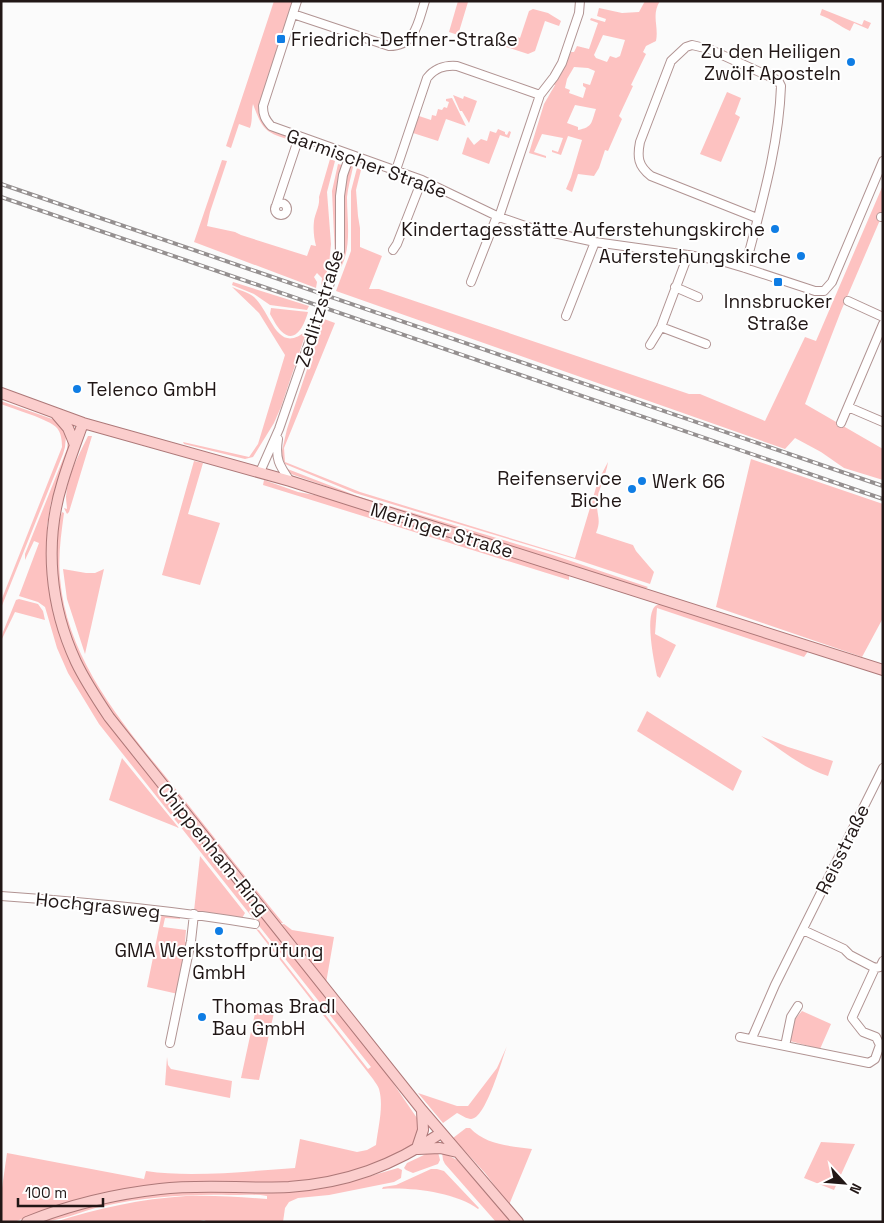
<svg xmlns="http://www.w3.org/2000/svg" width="884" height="1223" viewBox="0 0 884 1223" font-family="'Space Grotesk',sans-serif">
	<rect width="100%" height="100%" fill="#fbfbfb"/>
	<!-- green -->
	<path fill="#fdc2c1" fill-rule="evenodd" d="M274,1H293L262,95C258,111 259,125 276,132C283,135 289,135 293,141C265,132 263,131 253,104C251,112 253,120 250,128L239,124L231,148L226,146Z
		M458,1L468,2L458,35L449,32Z
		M645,1H660C651,15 659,26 656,41L646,46L643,52L646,54L631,85L633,86L619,116L622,119L608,151L605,150L599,168L594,176L578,174L572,192L566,189L571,177L582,140L568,136L561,155L552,152V150L558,152L563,138L542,134L534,152L546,156V158L529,153L544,104L555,85L552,84L560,75L571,52H574L577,46L589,49L598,23L590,20L591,18L605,22L606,19L597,16L599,8L622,13L639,12ZM603,35L625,40L620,56L616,58L610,56L607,62L596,58L594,55ZM574,67L588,68L595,71L590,85L583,83V86L586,88L583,98L569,93L570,90L565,88L567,79ZM575,105L596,109C591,123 593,127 578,130V127L567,123Z
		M533,9L548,13L561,21L559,26L545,21L535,51L528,54L491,42V36L511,43L514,36L520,38L529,11Z
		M822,9L862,25L864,20L871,23L868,29L854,23L850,31C839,26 832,19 820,15Z
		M727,92L741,98L735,114L740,117L721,162L700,154Z
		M453,95L463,99L464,96L477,101L469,123L462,111H460Z
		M452,98L466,126L446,119L438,141L413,133L419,116L431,120L432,115L436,116L438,109L442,110L444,107L447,108L449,102L446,101V99Z
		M498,129L505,132V134L507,135L509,131L511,132L509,138L500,135L489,164L462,154L467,138L468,137L474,145L481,139L487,141L490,131L496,133Z
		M330,159L335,161L327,192L331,244L329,265L321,290L322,278L317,273L314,277L317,282L316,288L194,242L222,160L227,161L210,212L207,226L235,232L241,235L307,256L311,245L316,246C314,238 313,230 314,221C315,213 320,206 319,197Z
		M338,164L342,165L340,174L338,244L335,257L332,191Z
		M349,164L353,167C351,177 348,187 347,197C347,223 353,251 337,274L344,247V194Z
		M357,168L361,170L356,190L358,216L360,228V247L382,256L369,289H379L689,394H700L765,421L805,337L816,341L883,185V213L841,311L805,404L883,449V480L844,468L821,452L795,438L785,449L336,291L351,251V191Z
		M233,282L309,306L307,310L270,305L254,294L232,285Z
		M232,287C239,290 248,292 254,297C271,312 277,357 307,330L281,407L274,423L253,457L245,459L184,444L183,442L249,457L258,444L285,355L259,313Z
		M271,308L308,312C305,323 296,346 281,331C277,327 273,319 270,314Z
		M324,319L335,323L284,448L285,462L360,492L575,558L598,481L608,462C606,475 599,488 597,501C596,515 602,519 596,533L633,545L636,551L654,572L650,584L575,559L355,493L285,464L281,455L287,429Z
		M1,401L58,421L64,431L66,436L65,447L63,454L1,608V601L62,447C62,440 61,433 57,428C49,419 13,409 1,404Z
		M88,436H92L69,512L67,514L64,508L67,509C67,506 66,501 66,497C67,476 79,455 88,436Z
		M68,437L70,440L69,448L56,488L51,502L47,527L49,532L48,556L75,670L380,1064L419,1121L420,1125L416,1143L391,1160L358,1172L291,1183H195L74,1201L54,1207L14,1222H1V1195L7,1153L144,1179L146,1171C192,1178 248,1171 295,1168L300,1139L357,1152L367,1150L376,1145C378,1127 384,1106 379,1089C378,1086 375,1082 373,1079L256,929L259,930L368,1069L371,1067L99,724L68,673L57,648L45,607L38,602L19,596L39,543L34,541L25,560V554L67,449Z
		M751,459L883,504V618L862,657L716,607Z
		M194,461L203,463L188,514L220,523L200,585L162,575Z
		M285,468L357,496L553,555L648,587L644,590L349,497L328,487L291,474L284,469Z
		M264,480L298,492L320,496L447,536L451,541L457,542L461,541L569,573V580L263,485Z
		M62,512L64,513C61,535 58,556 60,578C67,661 124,725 174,787C210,832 246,878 283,923L278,924L116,720C102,700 89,679 78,658C60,621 48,551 62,512Z
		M63,569L86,573H95L104,569L85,654L67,599Z
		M19,599L38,604L43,611L45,620L15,612L1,641L3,632L16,600Z
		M663,603L809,650L804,657L657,608L655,634L676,645L660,678L657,676C654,661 646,623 653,609C655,605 659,604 663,603Z
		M647,711L742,771L733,791L637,731Z
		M761,736L788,747L833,761L828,776C803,768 781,750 761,736Z
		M122,758L179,828L109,800Z
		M200,856L245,913L241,920L194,911Z
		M162,913L180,915V919L165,918L163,927L186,930L185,942H189L178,994L147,987Z
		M284,924L292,930L334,937L326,983L279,925Z
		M257,1004L275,1008L259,1080L241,1078Z
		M802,1011L831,1024L820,1049L790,1041L795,1019Z
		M507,1046C502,1059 486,1119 471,1119C467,1119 461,1115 457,1113L443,1123L418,1093L457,1106H468L497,1068Z
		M167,1057L168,1065L171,1069L232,1081L230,1098L165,1085Z
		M466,1128H470C486,1145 510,1146 532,1149L509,1205L485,1173L453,1138Z
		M821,1142L855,1144L834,1190L804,1178Z
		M438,1152L440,1160L438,1164L413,1173L406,1170L404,1168L407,1163L426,1154Z
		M442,1152L457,1160L511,1222H496L445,1164L443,1160Z
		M398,1168L402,1170L401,1178L394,1182L329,1195L298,1198L289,1202L285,1208L283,1222H208L204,1220L195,1222H55C98,1208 141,1199 186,1196C213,1195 240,1197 267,1199V1196C255,1194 242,1195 229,1195C187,1194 145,1197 104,1206C81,1211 60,1222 37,1222L100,1203L167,1192L346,1183Z
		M431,1169H437L444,1171L479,1208L478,1209C455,1192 410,1187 382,1189L383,1187L396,1185Z"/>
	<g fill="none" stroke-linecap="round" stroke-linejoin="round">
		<!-- minor casing -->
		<g stroke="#b19493" stroke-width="10">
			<path id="minor" d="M297,1L263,106C263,115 265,119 271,126L422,180L499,217L531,228L595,242L688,255L718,260L745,268L815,291H824L832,282L883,161
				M293,14L389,46C416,46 418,22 425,1
				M396,170L427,78C435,68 444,65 457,66L540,95
				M275 209a6 6 0 1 1 12 0a6 6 0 1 1-12 0Z
				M276,206L299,137
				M499,217L540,95L554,77L562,63L579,13L580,1
				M881,217H883
				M393,250L397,244L422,180
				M745,268C760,209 779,147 781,86L779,82L775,79L709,49L692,45L686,47L671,61L640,142C637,157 638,166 651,176L757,218
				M471,282L497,216
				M329,286L340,251V196L343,175L350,155
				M675,287L698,297
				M848,301L883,317
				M566,316L595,242
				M661,327L706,344
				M650,345L661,327L688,255
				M848,407L883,422
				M841,423L883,324
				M278,439C275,459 279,465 290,481
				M260,472L279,429L317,319
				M1,896C86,902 171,910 255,924
				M803,930L844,949L850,955L875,968
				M740,1037L869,1063L875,1059L880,1045H883
				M752,1038L775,985L883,768
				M170,1043L191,941L194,914
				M880,1045L876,1037L863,1032L852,1018L875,968L880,967L883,961
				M785,1046L791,1017L798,1006"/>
		</g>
		<!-- major casing -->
		<g stroke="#ad7878" stroke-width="12">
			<path id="major" d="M1,393L83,423L290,481L883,670
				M56,414L68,428L75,445
				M83,423C76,443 68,463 62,484C44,543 50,606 76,662C85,681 97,699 109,717L422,1110L518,1222
				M417,1148L423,1130L422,1111
				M418,1149L440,1148L457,1152
				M27,1222C69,1205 115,1194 160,1189C202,1184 246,1189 289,1187C346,1183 393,1166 441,1133"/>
		</g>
		<!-- minor -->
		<use href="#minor" stroke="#fff" stroke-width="8"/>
		<!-- major -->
		<use href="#major" stroke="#fbcecd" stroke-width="10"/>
		<!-- rail casing -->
		<g stroke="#959090" stroke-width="4">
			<path id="rail" d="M1,184L883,486
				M1,197L883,499"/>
		</g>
		<!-- rail -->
		<use href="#rail" stroke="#fff" stroke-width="2" stroke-dasharray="5.5" stroke-linecap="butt"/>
		<!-- minor-bridge casing -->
		<g stroke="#b19493" stroke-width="10" stroke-linecap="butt">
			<path id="minor-bridge" d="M317,319L329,286"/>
		</g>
		<!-- minor-bridge -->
		<use href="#minor-bridge" stroke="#fff" stroke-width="8"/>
	</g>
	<!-- markers -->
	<g fill="#0f7de4" stroke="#fff" stroke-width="2">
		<rect x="276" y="34" width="10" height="10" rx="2.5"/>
		<circle cx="851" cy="62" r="5"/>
		<circle cx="775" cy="229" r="5"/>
		<circle cx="801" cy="256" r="5"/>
		<rect x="773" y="277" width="10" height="10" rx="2.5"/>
		<circle cx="77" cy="389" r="5"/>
		<circle cx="642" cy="481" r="5"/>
		<circle cx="632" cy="489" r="5"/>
		<circle cx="219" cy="931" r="5"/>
		<circle cx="202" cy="1017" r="5"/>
	</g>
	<g text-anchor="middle" stroke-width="4" stroke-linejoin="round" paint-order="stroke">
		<!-- poi labels -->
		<g font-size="19" fill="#211716" stroke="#fff" text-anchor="start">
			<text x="291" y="46">Friedrich-Deffner-Straße</text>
			<text x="841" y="58" text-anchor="end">Zu den Heiligen<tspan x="841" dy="22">Zwölf Aposteln</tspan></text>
			<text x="765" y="236" text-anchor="end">Kindertagesstätte Auferstehungskirche</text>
			<text x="791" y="263" text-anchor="end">Auferstehungskirche</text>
			<text x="778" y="308" text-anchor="middle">Innsbrucker<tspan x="778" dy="22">Straße</tspan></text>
			<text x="87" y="396">Telenco GmbH</text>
			<text x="622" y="485" text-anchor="end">Reifenservice<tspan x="622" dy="22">Biche</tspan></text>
			<text x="652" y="488">Werk 66</text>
			<text x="219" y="957" text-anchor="middle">GMA Werkstoffprüfung<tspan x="219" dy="22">GmbH</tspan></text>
			<text x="212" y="1013">Thomas Bradl<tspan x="212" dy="22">Bau GmbH</tspan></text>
		</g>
		<!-- street labels -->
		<g font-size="19" fill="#211716" stroke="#fff">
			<text transform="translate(367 163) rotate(20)" y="7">Garmischer Straße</text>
			<text transform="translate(319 308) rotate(-73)" y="7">Zedlitzstraße</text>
			<text transform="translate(442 530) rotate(17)" y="7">Meringer Straße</text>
			<text transform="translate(214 849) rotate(51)" y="7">Chippenham-Ring</text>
			<text transform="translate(842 849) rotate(-64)" y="7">Reisstraße</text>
			<text transform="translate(98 905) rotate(6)" y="7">Hochgrasweg</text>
		</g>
	</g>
	<!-- border -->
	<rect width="884" height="1223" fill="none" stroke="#211716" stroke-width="5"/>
	<!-- north arrow -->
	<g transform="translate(844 1183) rotate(116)" stroke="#ffffff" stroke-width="4" paint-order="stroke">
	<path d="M0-4L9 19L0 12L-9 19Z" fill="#211716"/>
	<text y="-8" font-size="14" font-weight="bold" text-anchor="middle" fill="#211716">N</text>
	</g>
	<!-- scale -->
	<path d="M18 1198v8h85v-8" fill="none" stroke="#211716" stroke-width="2.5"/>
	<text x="25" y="1198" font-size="15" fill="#211716" stroke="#ffffff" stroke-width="4" paint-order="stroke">100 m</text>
</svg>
